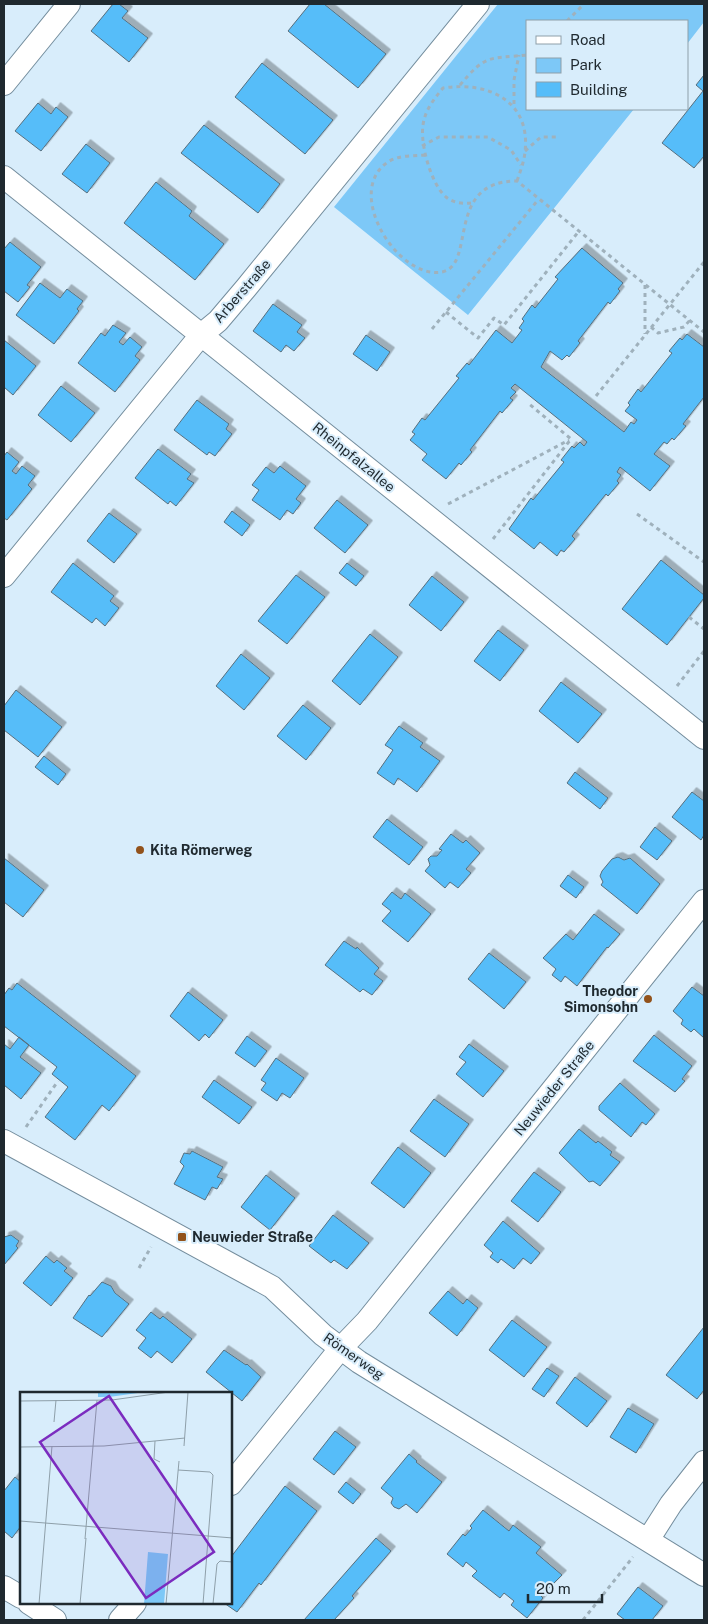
<svg xmlns="http://www.w3.org/2000/svg" width="708" height="1624" viewBox="0 0 708 1624" font-family="'Public Sans',sans-serif">
	<defs>
		<filter id="shadow"><feDropShadow dx="4.5" dy="-4.5" stdDeviation="0" flood-color="#0004"/></filter>
	</defs>
	<rect width="100%" height="100%" fill="#d8edfb"/>
	<!-- green -->
	<path fill="#7dc8f7" d="M498,4H704V22L687,44V21H527V109H634L468,315L334,207Z"/>
	<!-- building -->
	<path fill="#56bdf9" stroke="#576f7e" filter="url(#shadow)" d="M113,4H119L128,11L122,18L148,38L129,62L91,31Z
		M310,4H324L386,54L358,88L288,31Z
		M262,63L333,120L305,154L235,97Z
		M704,75V156L694,168L662,143L703,91L696,85Z
		M38,103L51,114L56,107L68,117L41,151L15,131Z
		M204,125L280,184L258,213L181,153Z
		M86,144L110,163L87,193L62,174Z
		M156,182L192,211L189,216L224,244L195,280L124,223Z
		M10,242L41,267L27,285L30,287L18,302L4,291V249Z
		M582,248L623,283L618,289L620,291L610,304L608,302L578,341L580,343L569,357L567,355L562,360L550,351L541,367L624,432L631,422L634,424L637,420L625,411L630,405L628,403L638,389L641,392L672,353L669,351L680,338L682,340L687,334L704,347V397L683,424L686,426L674,440L672,438L667,444L664,442L654,454L670,466L650,491L620,467L617,472L621,475L617,481L619,483L608,496L606,494L572,536L575,539L564,552L561,550L557,556L540,542L534,549L509,529L531,498L533,500L564,462L561,460L572,446L574,448L580,442L584,446L587,442L515,384L511,388L516,392L510,398L513,400L502,413L500,411L470,450L472,452L461,465L459,463L446,479L422,460L427,454L410,440L415,434L412,432L422,418L425,420L459,378L456,376L467,363L469,365L496,330L512,343L522,330L519,328L524,321L522,319L532,305L535,308L558,279L555,277Z
		M40,283L60,298L67,289L83,301L77,309L79,311L54,344L16,315Z
		M273,304L302,325L297,332L305,338L294,351L286,345L281,352L253,331Z
		M113,325L126,333L119,342L123,345L130,337L142,347L135,356L140,360L115,392L78,363L101,333L105,336Z
		M366,335L390,352L377,371L353,354Z
		M4,340L36,366L13,395L4,387Z
		M61,386L95,413L71,442L38,415Z
		M197,400L229,424L226,429L232,434L215,456L209,452L207,455L174,430Z
		M158,449L191,474L187,479L194,483L176,506L170,501L168,504L135,478Z
		M7,452L19,462L12,471L16,474L22,466L35,476L28,485L32,489L7,520L4,518V456Z
		M280,466L306,486L296,499L301,503L293,514L287,510L280,520L252,500L259,490L252,485L266,467L274,473Z
		M337,500L368,525L345,553L314,528Z
		M232,511L250,525L242,536L224,522Z
		M109,513L137,534L114,563L87,541Z
		M661,560L704,595V598L667,645L622,609Z
		M73,563L114,596L110,601L119,608L105,626L96,618L92,623L51,592Z
		M347,563L364,576L356,586L339,573Z
		M296,575L325,597L287,644L258,621Z
		M432,576L464,602L441,631L409,605Z
		M498,630L524,650L500,681L474,661Z
		M370,634L398,657L360,705L332,681Z
		M241,654L270,678L244,710L216,686Z
		M561,682L602,714L578,743L539,711Z
		M16,690L62,727L38,757L4,730V706Z
		M303,705L331,728L306,760L277,736Z
		M399,726L423,743L420,747L440,761L417,792L398,778L394,785L377,773L393,750L385,745Z
		M44,756L66,774L58,785L35,767Z
		M575,772L608,798L600,809L567,783Z
		M692,792L704,801V835L701,840L672,817Z
		M387,819L423,847L409,865L373,837Z
		M655,827L672,841L657,860L640,847Z
		M451,834L463,843L466,840L480,853L466,869L471,873L458,888L450,882L445,888L425,871L430,865L428,859L431,856H437L442,850L439,849Z
		M618,857L624,860L630,858L660,884L637,914L601,885L603,882L600,876L602,871L612,859Z
		M4,858L44,890L23,917L4,902Z
		M568,875L584,887L576,898L560,886Z
		M392,892L401,899L405,893L431,914L408,942L382,921L391,911L382,904Z
		M594,914L620,934L608,948L607,947L577,986L565,976L561,982L552,975L556,969L543,958L566,934L573,940Z
		M344,941L356,949L357,947L379,968L374,974L383,981L372,995L363,989L360,992L325,965Z
		M489,953L526,982L504,1009L468,979Z
		M17,983L136,1076L109,1111L102,1105L75,1140L45,1117L68,1087L52,1074L57,1067L4,1026V995L9,988L12,990Z
		M692,987L704,996V1038L694,1029L691,1032L681,1024L683,1020L673,1011Z
		M188,992L223,1020L209,1038L205,1034L199,1041L170,1016Z
		M654,1035L692,1066L682,1079L685,1081L675,1092L633,1061Z
		M247,1036L267,1051L255,1067L235,1053Z
		M19,1037L29,1045L20,1057L41,1073L21,1099L4,1085V1044L10,1049Z
		M469,1044L504,1071L483,1097L456,1074L466,1062L459,1057Z
		M276,1058L304,1078L290,1098L282,1093L277,1101L261,1090L266,1083L261,1080Z
		M214,1080L252,1107L239,1124L202,1097Z
		M620,1083L655,1114L646,1125L642,1122L631,1137L599,1110V1106Z
		M434,1099L469,1124L445,1157L410,1131Z
		M579,1129L596,1143L598,1141L612,1152L610,1155L620,1162L600,1186L593,1181L589,1182L559,1153Z
		M398,1147L431,1173L404,1208L371,1183Z
		M192,1151L223,1167L217,1177L223,1179L217,1189L212,1187L205,1200L174,1184L184,1166L180,1162L184,1153L190,1154Z
		M534,1172L561,1192L538,1222L511,1201Z
		M266,1175L295,1198L270,1230L241,1207Z
		M333,1215L369,1243L347,1269L334,1260L331,1263L309,1246Z
		M503,1221L540,1253L531,1264L523,1258L514,1269L501,1259L498,1263L490,1257L493,1253L484,1245Z
		M11,1235L19,1241L16,1246L18,1248L4,1265V1237Z
		M46,1256L54,1263L57,1260L67,1268L64,1271L73,1278L51,1306L23,1283Z
		M102,1282L111,1286L115,1293L129,1304L102,1337L73,1318L89,1295L90,1296Z
		M448,1291L463,1304L467,1299L478,1308L457,1336L429,1313Z
		M151,1312L160,1319L163,1316L192,1339L172,1363L157,1351L151,1358L138,1348L146,1338L136,1330Z
		M512,1320L547,1347L524,1377L489,1350Z
		M704,1327V1390L697,1399L666,1375Z
		M224,1350L246,1365L247,1364L261,1377L242,1401L206,1372Z
		M547,1368L559,1376L544,1397L532,1389Z
		M575,1377L607,1401L587,1427L556,1403Z
		M628,1408L654,1424L636,1453L610,1437Z
		M335,1431L356,1447L334,1475L313,1459Z
		M409,1454L417,1461L416,1462L442,1482L417,1513L406,1504L399,1509L394,1507L391,1503L393,1498L381,1488Z
		M15,1477L21,1482V1526L12,1538L4,1531V1491Z
		M346,1482L361,1494L353,1504L338,1492Z
		M285,1486L317,1511L261,1585L259,1583L237,1612L224,1603H231V1557Z
		M483,1510L509,1531L513,1525L541,1547L536,1553L562,1575L541,1596L543,1598L527,1618L511,1605L514,1601L504,1593L500,1598L472,1576L477,1571L466,1562L463,1567L447,1554L463,1534L465,1536L472,1528L470,1526Z
		M376,1538L391,1551L352,1596L354,1598L334,1620H304Z
		M638,1587L663,1606L652,1620H625L617,1614Z"/>
	<g fill="none" stroke-linecap="round" stroke-linejoin="round">
		<!-- minor casing -->
		<g stroke="#748d9d" stroke-width="24">
			<path id="minor" d="M4,84L69,4
				M4,177L704,738
				M4,576L201,335L218,321L246,288L478,4
				M4,1141L272,1287L323,1335L359,1362L704,1575
				M231,1484L340,1349L367,1321L704,901
				M648,1540L671,1504L704,1462
				M4,1587L21,1597
				M29,1603L55,1620
				M120,1620L135,1603"/>
		</g>
		<!-- path -->
		<path stroke="#9fb1bc" stroke-width="3" stroke-dasharray="4 4" stroke-linecap="butt" d="M567,21L584,4
			M460,85C486,54 488,59 527,55
			M514,104V80L519,55
			M422,146L439,137H488L511,150L521,165
			M525,151L541,137H558
			M425,155C413,156 398,155 388,162C343,192 398,280 442,272C477,265 444,181 517,181L704,332
			M471,203C463,204 453,203 446,197C431,184 420,144 423,125C425,110 434,99 443,88C487,81 531,100 525,152C524,162 520,172 517,181
			M645,285V334
			M446,312L478,338L494,318L504,325L579,231
			M651,327L658,333L684,327L690,320
			M432,329L538,200
			M596,396L704,262
			M448,504L569,440
			M637,514L704,562
			M493,539L571,439L528,403
			M689,617L704,629
			M677,686L704,651
			M26,1127L58,1081
			M139,1268L151,1247
			M583,1620L633,1557"/>
		<!-- minor -->
		<use href="#minor" stroke="#fff" stroke-width="22"/>
	</g>
	<!-- markers -->
	<g fill="#92521b" stroke="#d8edfb" stroke-width="2">
		<circle cx="140" cy="850" r="5"/>
		<circle cx="648" cy="999" r="5"/>
		<rect x="177" y="1232" width="10" height="10" rx="2.5"/>
	</g>
	<g text-anchor="middle" stroke-width="4" stroke-linejoin="round" paint-order="stroke">
		<!-- street labels -->
		<g font-size="14" fill="#1f292f" stroke="#d8edfb">
			<text transform="translate(242 291) rotate(-49)" y="5">Arberstraße</text>
			<text transform="translate(354 457) rotate(39)" y="5">Rheinpfalzallee</text>
			<text transform="translate(554 1088) rotate(-51)" y="5">Neuwieder Straße</text>
			<text transform="translate(354 1356) rotate(35)" y="5">Römerweg</text>
		</g>
		<!-- poi labels -->
		<g font-size="14" font-weight="bold" fill="#1f292f" stroke="#d8edfb" text-anchor="start">
			<text x="150" y="855">Kita Römerweg</text>
			<text x="638" y="996" text-anchor="end">Theodor<tspan x="638" dy="16">Simonsohn</tspan></text>
			<text x="192" y="1242">Neuwieder Straße</text>
		</g>
	</g>
	<!-- overview -->
	<g transform="translate(20 1392)">
		<rect width="212" height="212" fill="#d8edfb"/>
		<path d="M78,0H125L89,5H78ZM128,160L148,162L144,212H124Z" fill="#7dc8f7"/>
		<path fill="none" stroke="#8e9fa9" stroke-width="1" d="M0,9L92,8L149,0M34,30L36,8M135,49L134,67L140,70M164,54L168,0M0,55L84,54L165,46M158,78L190,80L193,83L183,212M0,129L213,146M65,147L77,8M19,212L32,54M60,212L66,146M146,212L159,69M193,212L197,172L200,169L213,170"/>
		<path fill="#7b2cbf" fill-opacity="0.15" stroke="#7b2cbf" stroke-width="2.5" d="M89,4L194,160L126,206L20,50Z"/>
		<rect width="212" height="212" fill="none" stroke="#1f292f" stroke-width="2.5"/>
	</g>
	<!-- border -->
	<rect width="708" height="1624" fill="none" stroke="#1f292f" stroke-width="10"/>
	<!-- legend -->
	<rect x="526" y="20" width="162" height="90" fill="#d8edfb" stroke="#8e9fa9"/>
	<rect x="536" y="36" width="25" height="8" fill="#ffffff" stroke="#8e9fa9"/>
	<text x="570" y="45" font-size="15" fill="#1f292f">Road</text>
	<rect x="536" y="58" width="25" height="15" fill="#7dc8f7" stroke="#8e9fa9"/>
	<text x="570" y="70" font-size="15" fill="#1f292f">Park</text>
	<rect x="536" y="82" width="25" height="15" fill="#56bdf9" stroke="#8e9fa9"/>
	<text x="570" y="95" font-size="15" fill="#1f292f">Building</text>
	<!-- scale -->
	<path d="M528 1594v8h74v-8" fill="none" stroke="#1f292f" stroke-width="2.5"/>
	<text x="536" y="1594" font-size="15" fill="#1f292f" stroke="#d8edfb" stroke-width="4" paint-order="stroke">20 m</text>
</svg>
